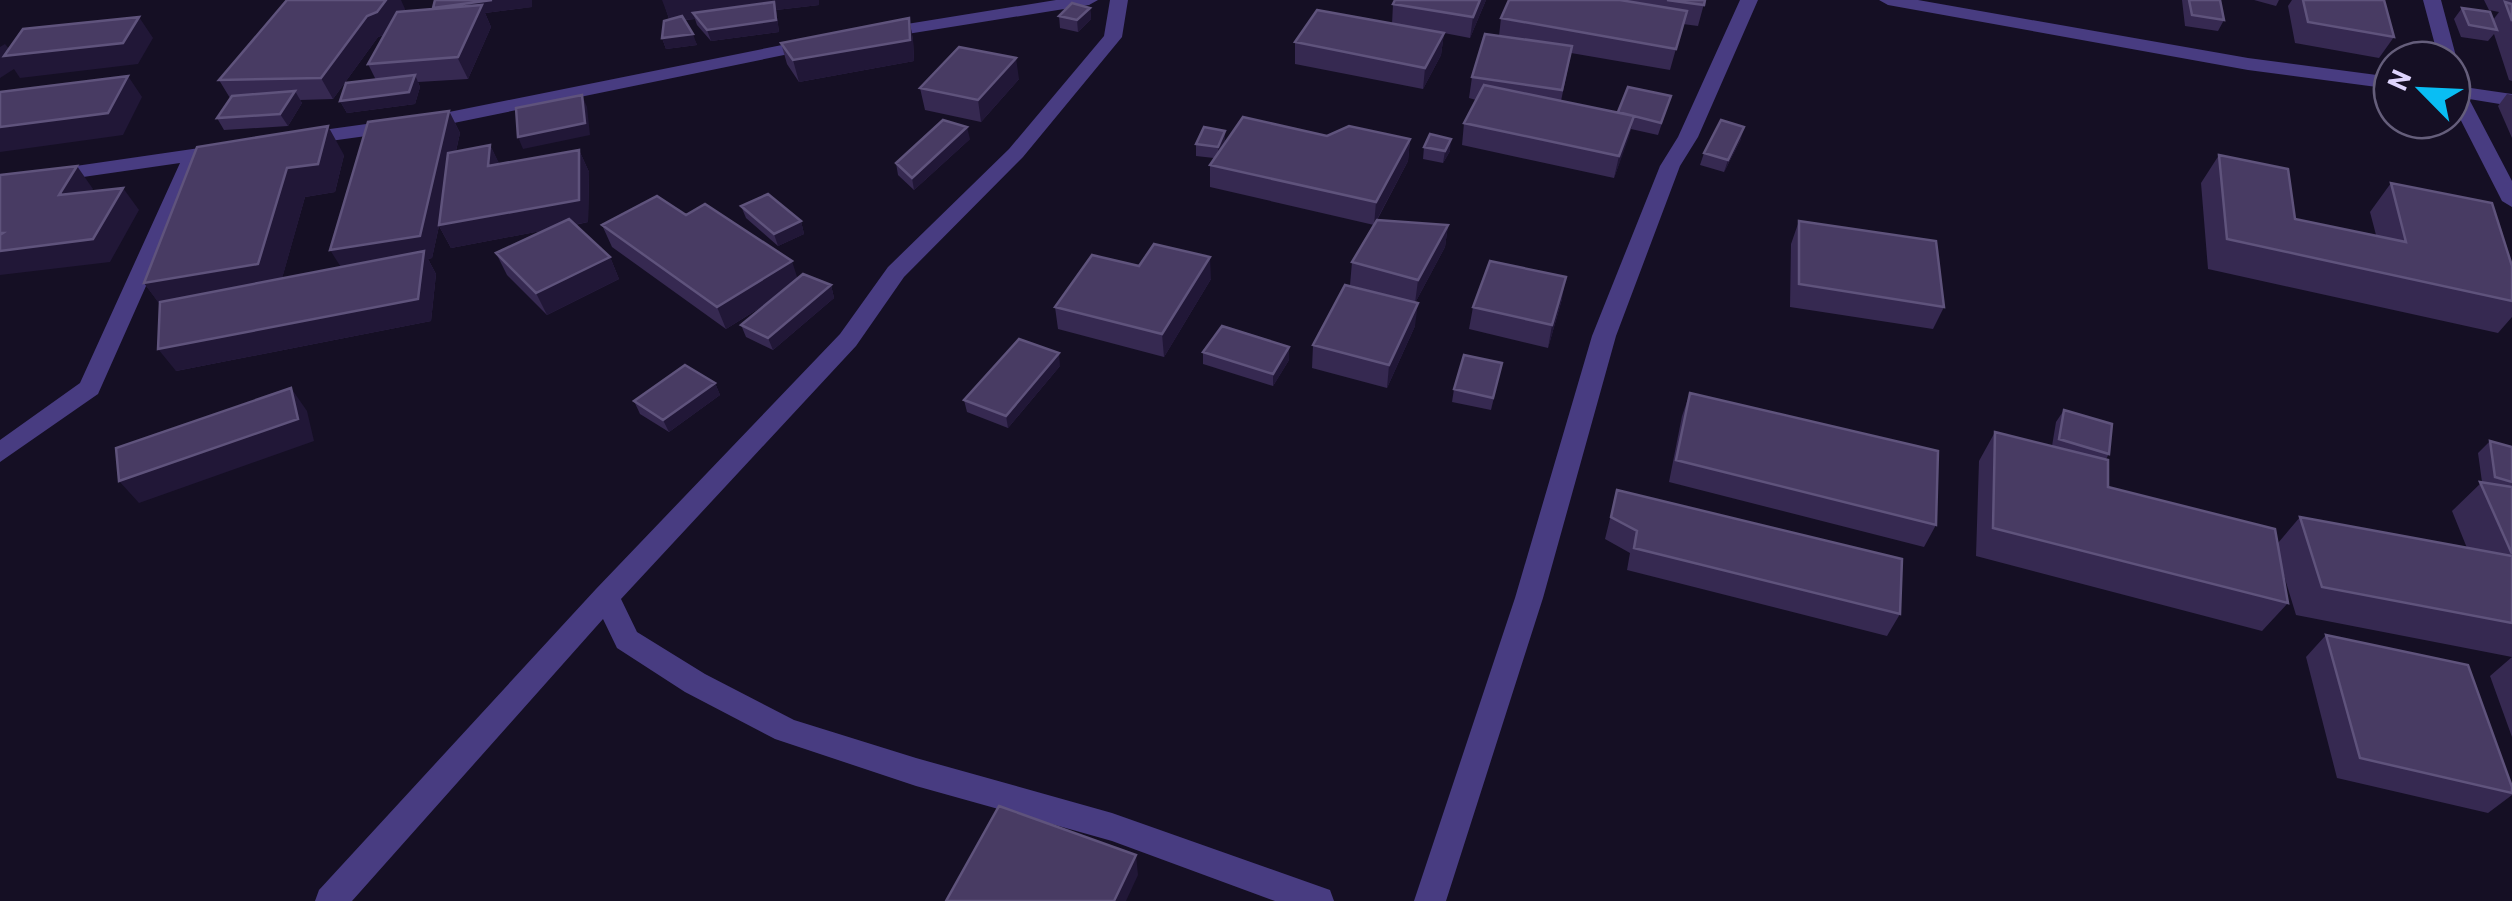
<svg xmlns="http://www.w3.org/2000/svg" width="2512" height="901" viewBox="0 0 2512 901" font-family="Barlow,sans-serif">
	<rect width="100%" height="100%" fill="#150f24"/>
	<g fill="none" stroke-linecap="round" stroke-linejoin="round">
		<!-- street -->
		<path fill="#483c81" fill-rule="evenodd" d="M1056,0H1098L1089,5L876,39L867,34L876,29Z
			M1110,0H1128L1122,37L1023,157L904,277L856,346L621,599L637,632L705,674L794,720L916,758L1112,813L1330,890L1334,901H1275L1112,841L916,786L775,739L685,692L617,648L603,619L352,901H315L319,890L596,589L840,334L888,267L1009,149L1104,36Z
			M1740,0H1758L1698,137L1680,166L1616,336L1543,598L1446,901H1414L1515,598L1592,336L1660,166L1678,137Z
			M1879,0H1918L2248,58L2392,77V89L2248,70L1888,5Z
			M2423,0H2441L2457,60L2455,64L2452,60H2439Z
			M817,38L823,39V47L439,126L301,145L291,139L301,133L439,114Z
			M2452,69L2459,71L2464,87L2512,94V106L2469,99L2512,181V207L2502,201L2452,103Z
			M227,144L237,150L234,154L202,160L98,394L0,462V440L80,383L180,163L0,189V177Z"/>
	</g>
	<!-- wall -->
	<path fill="#362951" d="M663,0L819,5L776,10L779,32L711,41L697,25L695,19L685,20L697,45L666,49L662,38L669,19Z
		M1395,0H1486L1470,38L1444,33L1441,55L1423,89L1295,64V42L1392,24L1393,4Z
		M1509,0H1705L1698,26L1683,24L1670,70L1571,53L1561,101L1618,112L1671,96L1658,135L1631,129L1614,178L1462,145L1464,123L1476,100L1469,98L1472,77L1499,36L1501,18Z
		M2182,0H2220L2224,20L2218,31L2185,26Z
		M2254,0H2279L2276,6Z
		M2292,0H2384L2394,37L2379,58L2295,43L2288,6Z
		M2484,0H2512V81L2509,80L2494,34L2488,41L2461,37L2454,19L2462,8L2493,20L2499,12L2489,10Z
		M532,7L485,13L491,27L468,79L418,82L420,87L415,104L347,113L340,101L376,80L368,64L384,35L378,37L333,99L300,100L302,103L288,126L224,130L217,118L230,98L219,80L405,9L404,11Z
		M1090,8L1091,19L1078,32L1060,28L1059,16Z
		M909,18L913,40L914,61L799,82L787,64L781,43Z
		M1019,79L981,122L925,110L920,88Z
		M2507,94L2512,95V138L2498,106Z
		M449,111L460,133L456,151L490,145L499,164L579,150L589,172L588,222L575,225L610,257L619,279L547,315L507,275L496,253L546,230L451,248L439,226L432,258L428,259L436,274L431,321L176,371L160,304L144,283L344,155L335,192L305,197L282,278L341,267Z
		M1225,131V142L1327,136L1410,139L1408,161L1375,224L1448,225L1445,247L1415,303V326L1387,388L1312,368L1313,345L1415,303L1350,285L1352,262L1374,225L1210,187V165L1214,158L1196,156V144Z
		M970,139L914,190L898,175L896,163Z
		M1741,139L1724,172L1700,165L1704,153Z
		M1424,147L1450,151L1443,163L1423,159Z
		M2219,155L2295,219L2376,235L2370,212L2391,183L2512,266V317L2498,333L2208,269L2201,183Z
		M741,206L801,221L804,234L778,246L746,218Z
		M686,215L798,279L831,285L834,298L773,350L746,337L741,325L771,301L726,329L612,247L602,225Z
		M1799,221L1944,307L1933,329L1790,307L1791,244Z
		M1139,266L1211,279L1164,357L1058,329L1055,307Z
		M1562,299L1548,348L1469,329L1473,307Z
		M1203,352L1289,360L1273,386L1203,364Z
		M1502,363L1491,410L1452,402L1454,389Z
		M1060,366L1008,428L967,412L964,400Z
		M715,383L720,395L669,432L640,414L634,401Z
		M1690,393L1936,525L1924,547L1669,482L1682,416Z
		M2064,410L2109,454L2106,459L2108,487L2278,543L2300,517L2467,548L2452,511L2482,482L2478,453L2490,441L2512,447V657L2296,615L2282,569L2288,603L2262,631L1976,556L1979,461L1995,432L2052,446L2056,422Z
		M1617,490L1900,614L1887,636L1627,570L1630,553L1605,539Z
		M2326,635L2512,787V795L2488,813L2337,778L2306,657Z
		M2512,657V737L2490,676Z"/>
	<!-- shaded-wall -->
	<path fill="#211737" d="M386,0H401L405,9L388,33L378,37L333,99L321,78L367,16Z
		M492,0H532V7L485,13L491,27L468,79L433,8Z
		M662,0H819V5L776,10L779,32L711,41L707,30L693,13L695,19L670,21Z
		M1480,0H1486L1470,38L1473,17Z
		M1090,8L1091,19L1078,32L1077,20Z
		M139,17L153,38L138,64L20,78L14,69L0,78V47L5,44L14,55Z
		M909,18L913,40L914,61L799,82L793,60Z
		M1444,33L1441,55L1423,89L1425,68Z
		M693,34L697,45L666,49L662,38Z
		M1016,58L1019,79L981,122L978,100Z
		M415,75L420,87L415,104L347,113L340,101Z
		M128,76L142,97L123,135L0,152V127Z
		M295,91L302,103L288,126L280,114Z
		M582,95L587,107L590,135L523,149L518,137Z
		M449,111L460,133L439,225L579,150L589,172L588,222L451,248L439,226L432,258L428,259L436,274L431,321L176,371L158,349L344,272L330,250Z
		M1634,116L1629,137L1614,178L1619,156Z
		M328,126L344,155L335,192L305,197L278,293L166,313L144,283L287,168Z
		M967,127L970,139L914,190L912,178Z
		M1744,127L1741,139L1724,172L1728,160Z
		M1225,131V143L1218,159V147Z
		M1410,139L1408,161L1374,225L1376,202Z
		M1451,139L1450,151L1443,163L1445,151Z
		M490,145L501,167L488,166Z
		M77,166L93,189L76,217L59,195Z
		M123,188L139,210L110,262L0,275V233Z
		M801,221L804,234L778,246L774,234Z
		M1448,225L1445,247L1415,303L1418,280Z
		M610,257L619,279L547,315L536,293Z
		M1210,257L1211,279L1164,357L1162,334Z
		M792,261L799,283L726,329L717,307Z
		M1566,277L1562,299L1548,348L1552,325Z
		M831,285L834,298L773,350L768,338Z
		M1418,303L1415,326L1387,388L1389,365Z
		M1289,347V360L1273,386V374Z
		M1059,353L1060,366L1008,428L1006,416Z
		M715,383L720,395L669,432L663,420Z
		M291,388L307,411L314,441L139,503L119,481Z
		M1136,855L1138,875L1126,901H1114Z"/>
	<!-- building -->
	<path fill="#483b63" stroke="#5f537c" stroke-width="2.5" d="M287,0H386L377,12L367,16L321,78L219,80Z
		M435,0H492L433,8Z
		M1395,0H1480L1473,17L1393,4Z
		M1509,0H1620L1687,11L1676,49L1501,18Z
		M1667,0H1705L1704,5Z
		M2189,0H2220L2224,20L2192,15Z
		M2303,0H2384L2394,37L2308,22Z
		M774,2L776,20L707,30L693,13Z
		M2505,2L2512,4V21Z
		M1072,3L1090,8L1077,20L1059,16Z
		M482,5L458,57L368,64L397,12Z
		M2462,8L2490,12L2497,30L2469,25Z
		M1317,10L1444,33L1425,68L1295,42Z
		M682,16L693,34L662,38L664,21Z
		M139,17L123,43L4,56L23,29Z
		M909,18L910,40L793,60L781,43Z
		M1485,34L1572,46L1562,90L1472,77Z
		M959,47L1016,58L978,100L920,88Z
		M415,75L409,92L340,101L346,83Z
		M128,76L108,113L0,127V92Z
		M1484,85L1634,116L1619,156L1464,123Z
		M1628,87L1671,96L1661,123L1618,112Z
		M295,91L280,114L217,118L232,96Z
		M582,95L585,123L518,137L516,108Z
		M449,111L420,236L330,250L368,122Z
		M1243,117L1327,136L1349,126L1410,139L1376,202L1210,165Z
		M943,120L967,127L912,178L896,163Z
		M1721,120L1744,127L1728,160L1704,153Z
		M328,126L318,164L287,168L258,264L144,283L197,147Z
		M1204,127L1225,131L1218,147L1196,144Z
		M1430,134L1451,139L1445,151L1424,147Z
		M490,145L488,166L579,150V200L439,225L448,153Z
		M2219,155L2288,169L2295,219L2406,242L2391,183L2492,203L2512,266V301L2227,239Z
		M77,166L59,195L123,188L93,239L0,251V235L3,233H0V175Z
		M768,194L801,221L774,234L741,206Z
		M657,196L686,215L705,204L792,261L717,307L602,225Z
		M569,219L610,257L536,293L496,253Z
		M1377,220L1448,225L1418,280L1352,262Z
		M1799,221L1936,241L1944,307L1799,284Z
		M1154,244L1210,257L1162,334L1055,307L1092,255L1139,266Z
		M424,251L418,299L158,349L160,302Z
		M1490,261L1566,277L1552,325L1473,307Z
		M803,274L831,285L768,338L741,325Z
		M1345,285L1418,303L1389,365L1313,345Z
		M1222,326L1289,347L1273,374L1203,352Z
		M1019,339L1059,353L1006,416L964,400Z
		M1464,355L1502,363L1493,398L1454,389Z
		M685,365L715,383L663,420L634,401Z
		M291,388L298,419L119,481L116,448Z
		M1690,393L1938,451L1936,525L1676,460Z
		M2064,410L2112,424L2109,454L2059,439Z
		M1995,432L2108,460V487L2275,529L2288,603L1993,528Z
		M2490,441L2512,447V482L2495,477Z
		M2480,482L2512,487V554Z
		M1617,490L1902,559L1900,614L1634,548L1637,531L1611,517Z
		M2300,517L2512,556V623L2322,587Z
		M2326,635L2468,665L2512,787V793L2360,758Z
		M999,806L1136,855L1114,901H946Z"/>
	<!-- north arrow -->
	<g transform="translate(2422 90) rotate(294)"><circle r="48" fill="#150f24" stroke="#655e7b" stroke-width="2.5"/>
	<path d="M0-8L18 38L0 25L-18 38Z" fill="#09bef4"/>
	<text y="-15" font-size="28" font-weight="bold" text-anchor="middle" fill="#ded4fd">N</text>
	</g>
</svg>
